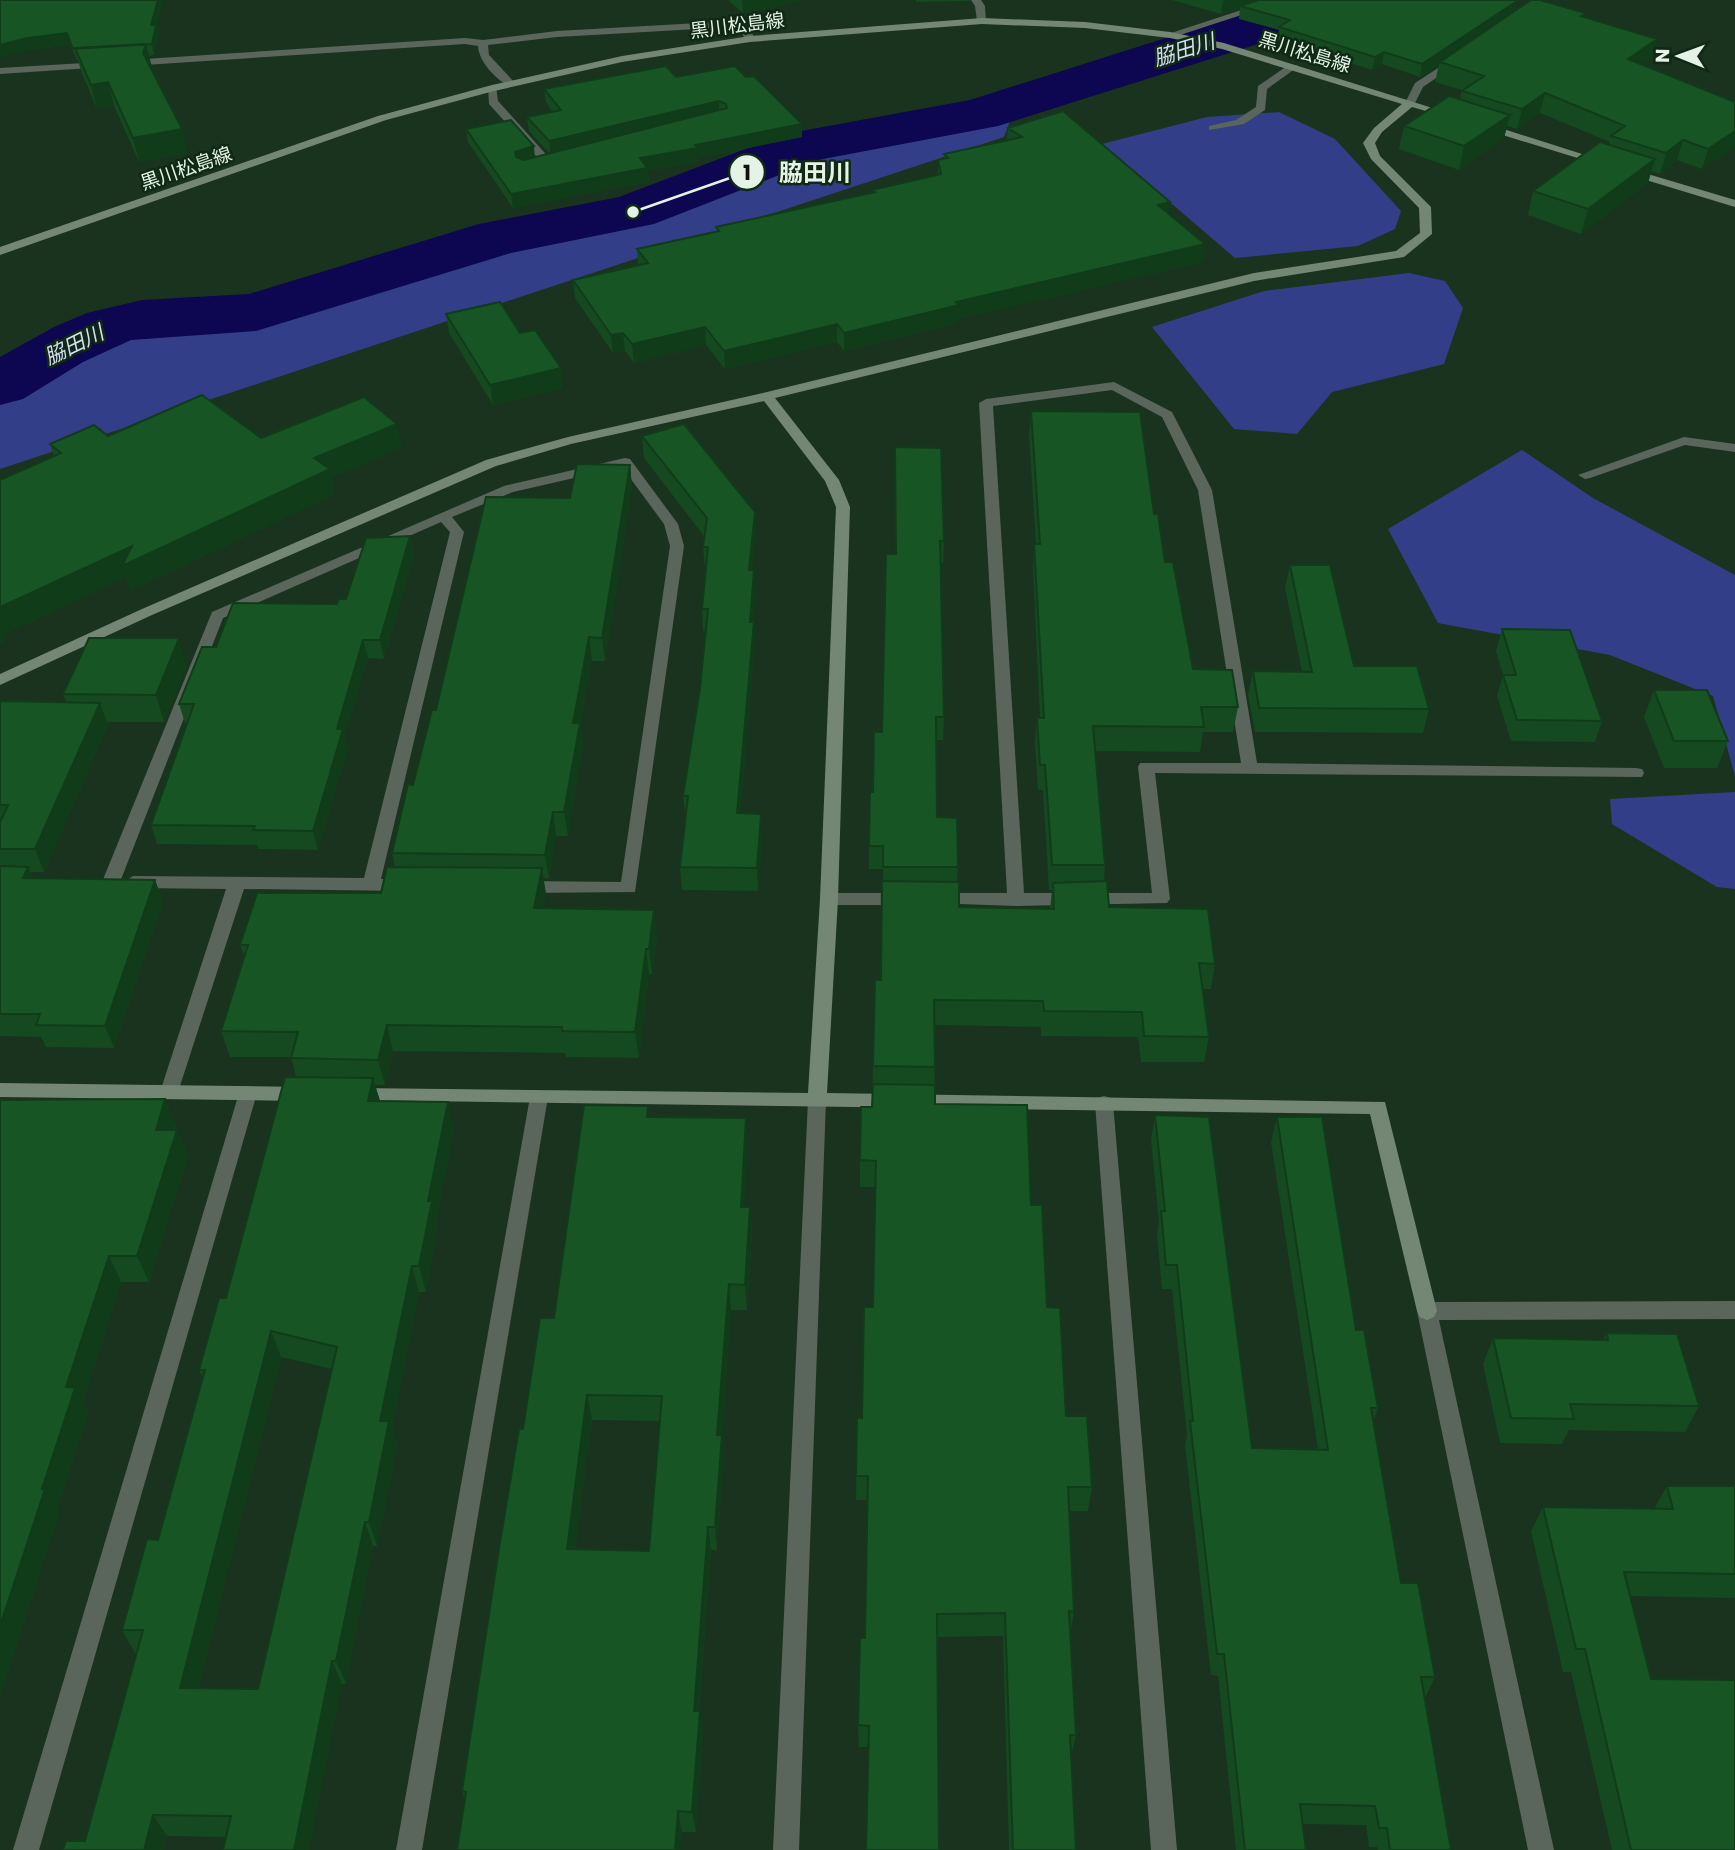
<svg xmlns="http://www.w3.org/2000/svg" width="1735" height="1850" viewBox="0 0 1735 1850" font-family="Poppins,'Noto Sans JP',sans-serif">
	<rect width="100%" height="100%" fill="#1a331e"/>
	<!-- green -->
	<path fill="#323f88" d="M1279,112L1335,139L1401,211L1395,229L1358,246L1235,258L1102,144L1207,117Z
		M1010,121L1004,137L0,469V396L115,329L246,321L809,151Z
		M1409,273L1445,281L1463,308L1444,364L1332,392L1297,434L1234,429L1152,327L1264,291Z
		M1522,450L1593,498L1735,575V776L1713,696L1610,655L1438,623L1388,529Z
		M1735,792V889L1717,887L1612,824L1610,799Z"/>
	<g fill="none" stroke-linecap="round" stroke-linejoin="round">
		<!-- river -->
		<path fill="#0c0750" fill-rule="evenodd" d="M1285,0H1348L1340,10L1316,24L1258,44L998,126L818,160L654,224L511,253L256,331L131,340L83,362L23,399L0,405V357L54,327L87,313L142,300L249,294L479,224L619,197L785,134L970,100Z"/>
		<!-- street -->
		<path fill="#5a665b" fill-rule="evenodd" d="M971,0H981L985,6L986,23L977,21L975,6Z
			M1272,0H1287L1174,37L1165,35Z
			M734,21L749,27L755,39L754,41H746L741,31L733,27L557,37L488,45L489,55L516,84L511,87C496,80 479,62 478,46L465,44L129,66L124,63L129,60L465,38L483,40L557,31Z
			M1452,59L1461,61L1423,87L1414,105H1406L1405,103L1415,83Z
			M101,62L106,65L105,67L0,74V68Z
			M1290,64L1299,66L1267,89L1265,110L1244,124L1209,130V126L1236,120L1256,107L1258,86Z
			M488,86H496L498,101L552,161V165H544L489,104Z
			M1114,382L1172,412L1212,490L1257,763L1636,768L1642,769L1644,773L1642,777L1155,773L1170,899L1167,903L1016,906L931,903L928,899L931,895L937,893H1007L979,403L986,399ZM1112,390L1162,417L1198,490L1241,763H1140L1138,767L1152,893H1024L993,406Z
			M1684,437L1735,444V452L1685,445L1590,478L1585,479L1578,475Z
			M625,458L630,459L678,524L684,546L635,892L521,893L512,887L521,881L621,882L670,546L664,524L622,467L513,492L452,517L464,532L381,879H406L415,885L406,891L244,889L178,1092L176,1097L169,1099L162,1097L160,1092L226,889L133,888L124,882L133,876L364,878L450,532L441,522L223,618L120,882L117,886H105L102,882L212,612L504,486Z
			M829,893H906L915,899L906,905H829L820,899Z
			M248,1086L255,1088L257,1093L39,1850H13L239,1093L241,1088Z
			M539,1090L546,1092L548,1097L422,1850H396L530,1097L532,1092Z
			M817,1093L824,1095L826,1100L799,1850H773L808,1100L810,1095Z
			M1104,1096L1111,1098L1113,1103L1177,1850H1151L1095,1103L1097,1098Z
			M1735,1301V1319L1439,1320L1554,1850H1528L1417,1311L1420,1305L1427,1302Z"/>
		<!-- secondary -->
		<path fill="#748775" fill-rule="evenodd" d="M982,18L1085,22L1170,32L1224,43L1455,115L1450,118L1412,107L1382,132L1375,143L1380,156L1431,207L1432,234L1404,257L1254,281L775,398L839,480L850,507L838,899L827,1093L1385,1102L1437,1311L1434,1317L1427,1320L1420,1317L1417,1311L1370,1114L350,1100L348,1095L350,1090L357,1088L808,1093L820,899L836,507L825,481L764,401L571,444L496,466L152,615L0,685V674L142,609L486,460L568,437L767,392L1254,273L1396,251L1420,233L1419,208L1371,159L1363,143L1374,128L1402,104L1222,49L1170,38L1085,28L982,24L750,42L622,62L494,91L386,120L0,255V247L378,116L492,85L622,56L750,36Z
			M1480,124H1488L1607,162L1597,164L1480,128Z
			M1623,169H1631L1735,200V207L1623,173Z
			M0,1083L304,1087L311,1089L313,1094L311,1099L304,1101L0,1097Z"/>
	</g>
	<!-- wall -->
	<path fill="#154920" fill-rule="evenodd" d="M0,0L157,26L159,36L154,55L149,56L151,68L182,129L187,153L139,162L114,106L97,109L81,71L78,60H77L70,45L31,50Z
		M728,0H806L743,13Z
		M916,0H970L969,1L916,2Z
		M1172,0H1518L1517,1L1515,11L1585,13L1584,17L1652,58L1642,65L1735,102L1702,169L1677,160L1660,174L1651,171L1648,183L1581,234L1528,215L1533,191L1609,145L1610,142L1540,113L1517,129L1507,126L1504,138L1459,170L1399,149L1404,126L1460,99L1462,90L1435,82L1439,64L1420,77L1382,64L1372,70L1277,39L1279,30L1239,19L1240,8L1221,14Z
		M676,77H746L802,124V137L698,158L699,162L648,171L649,182L513,208L468,142L466,129L535,157L549,153L529,131L527,117L553,112L546,103L544,89Z
		M1008,128L1168,214L1205,244L1203,262L958,319V323L844,351L837,342L725,369L706,345L634,363L625,351L613,353L575,298L573,280L638,265L637,249L717,232L716,227L872,193V190L938,175V160L944,159V154L1007,140Z
		M446,314L520,333L563,388L493,405L449,333Z
		M1031,411L1154,514L1165,562L1193,669L1238,707L1233,732H1203L1200,752L1095,751L1105,865L1104,882L1109,907L1215,964L1211,989H1203L1209,1037L1204,1062H1141L1138,1037L1041,1036V1027L934,1025L935,1104L1031,1205L1047,1307L1066,1416L1092,1487L1088,1511H1069L1074,1612L1070,1634L1076,1735L1071,1756L1076,1850H1009L1003,1636L938,1637L868,1747H859L858,1725L865,1638L867,1500H856L857,1418H862L873,1307L875,1187H860V1160L872,1107L875,980H881L883,869H869V846L873,792L882,732L896,554L895,447L944,541L943,563H940L944,717L943,740H936L937,817L958,867L957,882L959,907L1050,909L1052,890H1049L1043,790H1038L1035,743L1037,718H1040L1033,569L1034,544H1036L1029,435Z
		M108,436L261,438L402,448L332,477L335,494L130,591L126,577L2,635L5,643L0,644V480L54,456L50,444Z
		M642,436L756,534L752,570L756,593L753,622H754L755,644L740,813L762,837L758,891L682,890L680,867L686,819L683,796L700,688L706,631H703L702,609L706,569H705L703,547L704,536L644,458Z
		M630,465L632,488L605,661H592L580,725L583,747L568,836H556L549,878H543L546,894L543,908L657,935L652,974H649L639,1058L566,1057L565,1053L393,1051L385,1085H375L380,1102L454,1129L436,1219L438,1228L426,1292H419L392,1429L397,1446L377,1546H373L346,1684H342L226,1837L167,1836L85,1841L137,1653H135L122,1630L158,1540L203,1379L199,1370L226,1298L296,1077L291,1057H230L221,1031L244,956L240,945L381,893L395,867L392,853L436,710L570,498ZM281,1357L332,1369L258,1689L198,1688Z
		M410,536L414,555L384,659L368,658L345,735L348,748L318,850L259,849L257,845L157,844L151,825L187,723H185L179,704L216,647L337,604L346,599Z
		M1290,565L1354,666L1429,709L1423,733L1255,732L1248,695L1253,671L1302,672L1285,588Z
		M1502,629L1602,721L1595,742L1511,741L1497,696L1503,675L1496,651Z
		M187,665L164,722H107L108,725L44,872H30L33,879L155,880L163,902L114,1048L46,1047L41,1037L0,1036V701L66,702L63,694Z
		M1654,690L1728,741L1717,768H1664L1644,717Z
		M165,1099L176,1126L175,1130H177L188,1156L149,1282H121L83,1402L88,1413L57,1510L59,1514L0,1697V1100Z
		M1155,1115L1252,1448L1318,1449L1271,1142L1277,1117L1356,1330L1378,1408L1373,1422L1401,1583L1435,1677L1425,1698H1424L1451,1850H1378L1377,1847H1369L1366,1825L1303,1824L1306,1850H1236L1218,1676L1211,1675L1185,1445L1187,1435L1172,1289H1162L1157,1235L1159,1222L1151,1140Z
		M650,1117L746,1118L748,1144L744,1207H750L752,1233L747,1310H731L722,1436L724,1460L717,1550H711L699,1711L703,1732L696,1832H682L465,1801L462,1791L523,1429L554,1318ZM592,1420L660,1421L649,1551L575,1550Z
		M1607,1333L1699,1406L1685,1432L1569,1430L1562,1444L1500,1443L1483,1364L1493,1338L1603,1340Z
		M1667,1486H1735V1598L1630,1596L1651,1679L1735,1850H1612L1571,1672H1563L1531,1531L1543,1507L1654,1509Z"/>
	<!-- shaded-wall -->
	<path fill="#113c1a" d="M158,0H164L157,26L159,36L154,55L152,44L151,25Z
		M742,0H806L743,13Z
		M1227,0H1264L1240,6V8L1221,14L1223,1Z
		M1517,1L1514,13L1440,62L1439,64L1420,77L1422,64Z
		M67,33L70,45L31,50L0,58V45L27,38Z
		M1657,39L1652,58L1622,79L1628,59Z
		M146,44L152,67L149,76L143,53Z
		M1384,52L1382,64L1372,70L1375,57Z
		M108,82L114,106L97,109L91,85Z
		M1545,93L1540,113L1517,129L1522,109Z
		M719,101V114L551,155L549,141Z
		M1510,115L1504,138L1459,170L1464,146Z
		M802,124V137L698,158L699,162L648,171L649,182L513,208L511,194L640,158L695,145Z
		M182,129L187,153L139,162L133,138Z
		M1735,131V148L1702,169L1708,149Z
		M1683,140L1677,160L1660,174L1666,153Z
		M534,146L535,160L517,166L515,152Z
		M1655,159L1648,183L1581,234L1588,209Z
		M1170,202L1168,220L1158,205Z
		M1205,244L1203,262L958,319V323L844,351V333L956,302Z
		M837,324V342L725,369L724,351Z
		M705,327L706,345L634,363L632,344Z
		M623,333L625,351L613,353L611,335Z
		M561,368L563,388L493,405L490,385Z
		M397,424L402,448L332,477L335,494L130,591L126,577L2,635L5,643L0,644V607L314,458Z
		M630,465L632,488L605,661L602,638Z
		M755,512L756,534L750,593L749,570Z
		M410,536L414,555L384,659L380,640Z
		M754,570L756,593L751,644L750,622Z
		M754,622L755,644L738,836L737,813Z
		M589,637L592,661L580,725L583,747L568,836L564,812L573,723Z
		M179,638L187,665L164,722L156,695Z
		M363,640L368,658L345,735L348,748L318,850L313,831L337,729Z
		M100,703L108,725L44,872L35,849Z
		M553,812L556,836L549,878L545,855Z
		M761,814L762,837L758,891L757,868Z
		M28,867L37,889L23,878Z
		M542,868L546,894L539,934L534,908Z
		M155,880L163,902L114,1048L105,1026Z
		M654,910L657,935L652,974L649,949Z
		M646,949L649,974L639,1058L635,1032Z
		M387,1025L393,1051L385,1085L378,1060Z
		M373,1078L381,1104L368,1101Z
		M165,1099L176,1126L166,1156L156,1130Z
		M448,1102L454,1129L436,1219L438,1228L426,1292L419,1266L428,1201Z
		M746,1118L748,1144L743,1233L741,1207Z
		M177,1130L188,1156L149,1282L137,1256Z
		M750,1207L752,1233L747,1310L745,1285Z
		M109,1256L121,1282L83,1402L88,1413L57,1510L59,1514L0,1697V1626L42,1489L66,1387Z
		M412,1266L419,1292L392,1429L397,1446L377,1546L369,1522L380,1421Z
		M729,1284L731,1310L722,1436L724,1460L717,1550L715,1527L717,1435Z
		M271,1331L281,1357L193,1711L180,1688Z
		M587,1395L592,1420L572,1573L567,1549Z
		M365,1522L373,1546L346,1684L336,1661Z
		M708,1527L711,1550L697,1732L694,1711Z
		M332,1661L342,1684L309,1850H294Z
		M700,1711L703,1732L696,1832L692,1812Z
		M678,1811L682,1832L680,1850H675Z
		M153,1815L167,1836L164,1850H144Z"/>
	<!-- building -->
	<path fill="#185525" stroke="#113c1a" stroke-width="2" fill-rule="evenodd" d="M0,0H158L151,25H156L152,44L73,49L67,33L27,38L0,45Z
		M1259,0H1515L1517,1L1422,64L1384,52L1375,57L1279,27L1290,20L1240,6Z
		M1531,0H1540L1585,13L1581,16L1657,39L1628,59L1735,102V131L1708,149L1683,140L1666,153L1611,136L1625,126L1545,93L1522,109L1462,91L1484,76L1440,62Z
		M146,44L143,53L182,129L133,138L108,82L91,85L75,48Z
		M666,66L676,77L735,66L746,77L754,76L802,124L695,145L698,148L640,158L647,168L511,194L466,129L511,120L534,146L515,152L516,157L524,160L727,108L726,104L719,101L549,141L527,117L561,110L544,89Z
		M1449,96L1510,115L1464,146L1404,126Z
		M1063,111L1170,202L1158,205L1205,244L956,302L959,305L844,333L837,324L724,351L705,327L632,344L623,333L611,335L573,280L648,263L637,249L719,231L716,227L875,192L872,190L941,174L938,160L948,158L944,154L1022,137L1008,128Z
		M1600,142L1655,159L1588,209L1533,191Z
		M500,302L520,333L535,330L561,368L490,385L446,314Z
		M202,395L261,438L364,397L397,424L314,458L330,469L122,566L132,546L0,607V480L61,453L50,444L94,425L108,436Z
		M1031,411L1140,412L1154,514H1158L1165,562H1173L1193,669L1232,670L1238,707H1201L1204,727L1093,726L1105,865H1052L1045,765H1040L1037,718H1044L1034,544H1040Z
		M684,424L755,512L749,570H754L750,622H754L737,813L761,814L757,868L680,867L688,796H683L700,688L708,609H702L708,547H703L707,518L642,436Z
		M895,447L941,448L944,541H940L944,717H936L937,817L957,818L958,867H883V846H869L870,792H873L874,732H882L886,554H896Z
		M577,464L630,465L602,638L589,637L573,723H580L564,812H553L545,855L392,853L408,784L413,785L432,710H436L486,497L570,498Z
		M410,536L380,640H363L337,729H343L313,831L253,830L255,826L151,825L194,704H179L202,647H216L233,603L337,604L339,599H346L366,538Z
		M1290,565H1330L1354,666H1417L1429,709L1259,708L1253,671L1312,672Z
		M1502,629L1570,630L1602,721L1517,720L1503,675H1516Z
		M89,638H179L156,695L63,694Z
		M1654,690H1707L1728,741H1674Z
		M0,701L100,703L35,849H0V822L8,805H0Z
		M0,866L28,867L23,878L155,880L105,1026L36,1025L40,1014H0Z
		M387,867L542,868L534,908L654,910L649,949H646L635,1032L562,1031V1027L387,1025L378,1060L291,1058L298,1032L221,1031L248,945H240L257,893H381Z
		M882,881L959,882V907L1054,909L1053,883L1107,881L1109,907L1208,909L1215,964L1199,963L1209,1037L1144,1036L1142,1012L1044,1011L1043,1001L934,1000L935,1067L873,1066L875,980H881Z
		M285,1077L373,1078L368,1101L448,1102L428,1201H432L419,1266H412L380,1421H389L369,1522H365L336,1661H332L294,1850H223L231,1816L153,1815L144,1850H63L66,1841H85L143,1630H122L147,1539L158,1540L205,1370H199L219,1298H226ZM271,1331L337,1347L258,1689L180,1688Z
		M873,1084L935,1085V1104L1027,1105L1031,1205H1042L1047,1307L1060,1308L1066,1416H1087L1092,1487H1068L1074,1612L1069,1611L1076,1735H1070L1076,1850H1013L1005,1613L937,1614L939,1850H866L869,1726L858,1725L860,1638H865L868,1476H856L857,1418H862L864,1307H873L876,1161L860,1160L861,1107H872Z
		M165,1099L156,1130H177L137,1256H109L66,1387L75,1388L42,1489H45L0,1626V1100Z
		M584,1105L648,1106L647,1117L746,1118L741,1207H750L745,1285L729,1284L717,1435H722L715,1527H708L694,1711H700L692,1812L678,1811L675,1850H457L466,1792L462,1791L499,1549L519,1429H523L540,1318H554ZM587,1395L662,1396L649,1551L567,1549Z
		M1155,1115L1209,1117L1252,1448L1328,1450L1277,1117H1322L1356,1330H1364L1378,1408H1371L1401,1583H1418L1435,1677H1421L1451,1850H1390L1387,1828H1379L1375,1806L1300,1804L1306,1850H1245L1224,1654H1217L1190,1421H1193L1177,1265H1166L1161,1211H1165Z
		M1607,1333L1677,1334L1699,1406L1570,1404L1574,1419L1511,1418L1493,1338L1608,1340Z
		M1667,1486H1735V1574L1624,1572L1651,1679L1735,1680V1850H1631L1585,1649H1576L1543,1507L1673,1509Z"/>
	<g text-anchor="middle" stroke-width="5" stroke-linejoin="round" paint-order="stroke">
		<!-- far-street labels -->
		<g font-size="19" fill="#e4f3e5" stroke="#102914">
			<text transform="translate(737 25) rotate(-7)" y="7">黒川松島線</text>
			<text transform="translate(1305 52) rotate(17)" y="7">黒川松島線</text>
			<text transform="translate(186 168) rotate(-19)" y="7">黒川松島線</text>
		</g>
		<!-- far-water labels -->
		<g font-size="21" font-style="italic" fill="#d7ddf3" stroke="#102914">
			<text transform="translate(1184 50) rotate(-17)" y="7">脇田川</text>
			<text transform="translate(74 345) rotate(-26)" y="7">脇田川</text>
		</g>
	</g>
	<!-- callouts -->
	<path fill="none" stroke="#e4f3e5" stroke-width="2.5" d="M633 212L747 172"/>
	<g fill="#e4f3e5" stroke="#102914" stroke-width="2.5">
		<circle cx="633" cy="212" r="7"/>
		<circle cx="747" cy="172" r="18"/>
	</g>
	<g font-size="21" text-anchor="middle" font-weight="bold" fill="#111">
		<text x="747" y="180">1</text>
	</g>
	<g font-size="24" text-anchor="middle" font-weight="bold" fill="#e4f3e5" stroke="#102914" stroke-width="5" stroke-linejoin="round" paint-order="stroke">
		<text x="815" y="181">脇田川</text>
	</g>
	<!-- north arrow -->
	<g transform="translate(1679 56) rotate(271)" stroke="#102914" stroke-width="5" paint-order="stroke">
	<path d="M0-5L12 26L0 18L-12 26Z" fill="#e4f3e5"/>
	<text y="-10" font-size="19" font-weight="bold" text-anchor="middle" fill="#e4f3e5">N</text>
	</g>
</svg>
